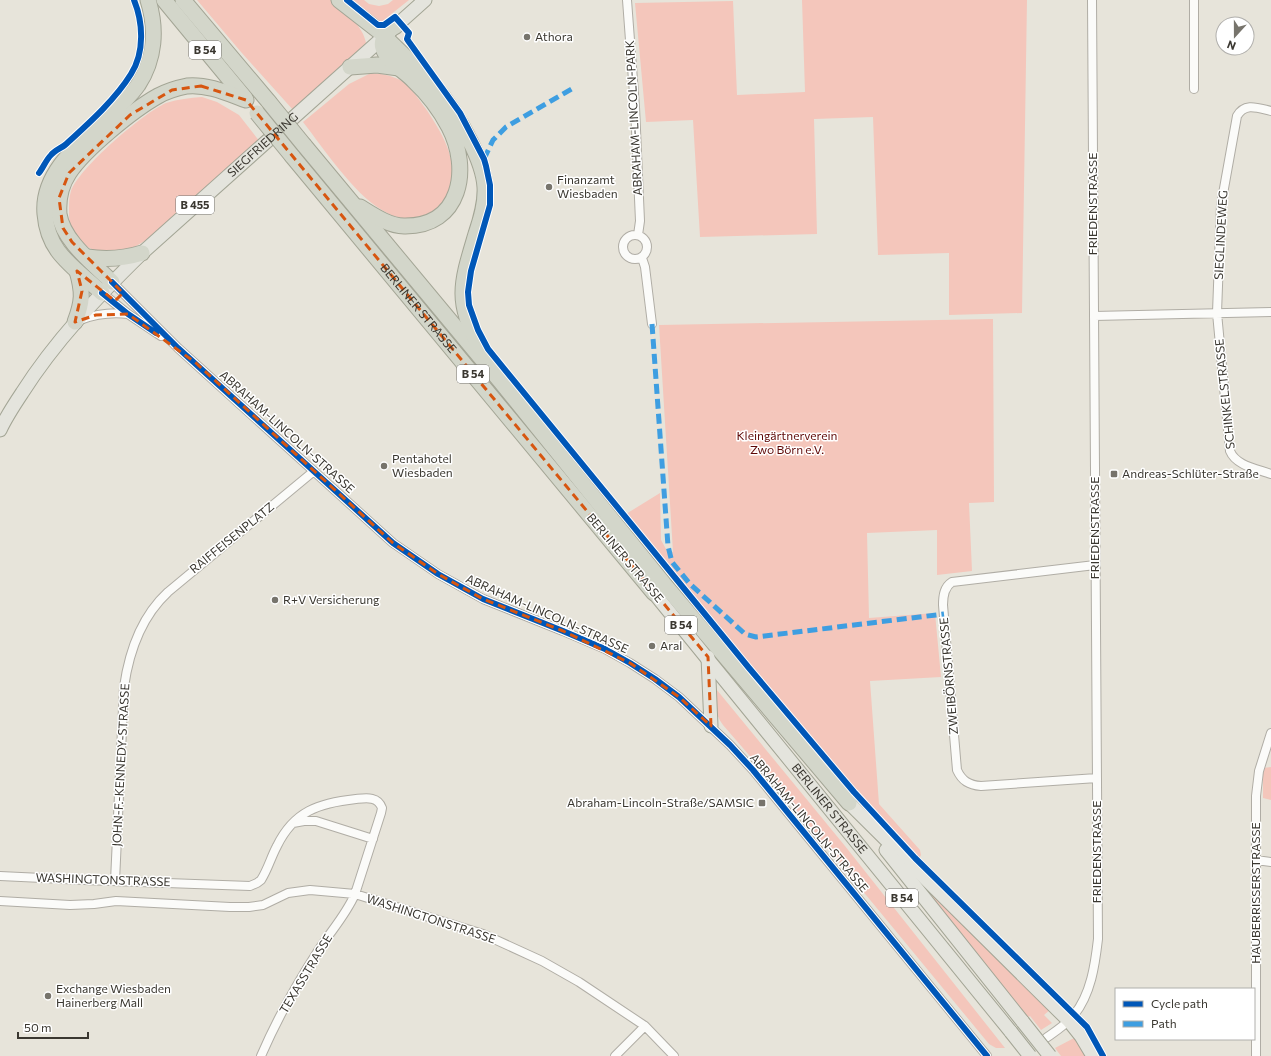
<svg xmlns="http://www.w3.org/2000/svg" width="1271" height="1056" viewBox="0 0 1271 1056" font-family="Commissioner,sans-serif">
	<rect width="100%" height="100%" fill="#e7e4da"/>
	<!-- green -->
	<path fill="#f4c6bb" d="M197,0H332C343,9 364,27 366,43L294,111L241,52Z
		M351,0H364L369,4L379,6L388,4L393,0H409L380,23Z
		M802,0H1027L1022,313L949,315V253L878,255L873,117L814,119L817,234L700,237L693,120L646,122L635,3L733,1L737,95L805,92Z
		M371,73C382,74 390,75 400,80C411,86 419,100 426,109C442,133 460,162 449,190C447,197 444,204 438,208C435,211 429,213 425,215C411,222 394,218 382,210C353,193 324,149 303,122L349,84Z
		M202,97L217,102L239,115L260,142L154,235C143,242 130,251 116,253C99,254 80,247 72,231C69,225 69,216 69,210C69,204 69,197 71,191C79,168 143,113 166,103C178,99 190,98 202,97Z
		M993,319L994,502L969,503L972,571L937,575V530L867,533L869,618L935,613L941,677L870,681L879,804L920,850L921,855L919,859L856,792L626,514L660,493L661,540L666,549L673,552L659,325Z
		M712,684L845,846L1005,1048H996L989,1044L781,792L723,725C714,713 714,699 712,684Z
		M1271,767V800L1263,798V768Z
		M912,875L1051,1009L1044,1015L1052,1023L1041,1030L1030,1016L1028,1017Z
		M1076,1037L1087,1056H1061L1055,1048Z"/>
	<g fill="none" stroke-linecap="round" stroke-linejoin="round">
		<!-- street casing -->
		<g stroke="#b0ada5" stroke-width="10">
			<path id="street" d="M627,0L635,107L640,221L638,235
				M1194,0V89
				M1271,111C1258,108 1245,102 1237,116L1221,205L1217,313L1230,451C1236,466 1258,469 1271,474
				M623 247a12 12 0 1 1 24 0a12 12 0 1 1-24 0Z
				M642,258L645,267L652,324
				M112,282L178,348L393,543L438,574L483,599L563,631L605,649L630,663L655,679L679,697L730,745L753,770L987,1056
				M102,293L128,314L161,336
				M1094,316L1271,312
				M80,320C96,314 111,312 128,314
				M1095,565L952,582C944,587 943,596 943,605L957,770C962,781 969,785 981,786L1097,778
				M293,823L304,821H316L373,839
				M1256,860L1271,862
				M0,876L84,880L250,886L257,883L261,880C268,869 271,857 277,846C294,811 319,803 356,799C366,798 378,796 382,808L381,813L355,894C346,915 330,932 318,951C296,985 277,1019 261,1056
				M115,881L124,687C129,652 142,616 168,592L314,471
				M0,901L70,905L94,904L116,901L230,907H249L263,905L288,893L310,890L355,894L483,934L542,961L579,982L645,1026L674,1056
				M1046,1038C1056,1031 1067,1024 1074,1015C1091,994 1095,965 1098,939L1092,0
				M615,1056L645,1026
				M1256,1056V796L1259,771L1271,733"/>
		</g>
		<!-- primary casing -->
		<g stroke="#a3a595" stroke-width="15">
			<g id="primary">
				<path id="s1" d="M0,430C6,417 14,405 22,393C55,341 98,296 142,253L425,0"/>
				<path id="s2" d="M654,593L1011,1032"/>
				<path d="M708,657L711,726"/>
				<path d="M849,803L1069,1021L1081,1036L1093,1056"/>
				<path d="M886,850L1023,1022"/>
			</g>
		</g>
		<!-- highway casing -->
		<g stroke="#a3a595" stroke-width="17">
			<g id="highway">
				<path d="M164,0L245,98"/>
				<path d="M183,0L269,102"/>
				<path d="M339,0L380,32L387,31L396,26"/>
				<path d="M350,67L377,65L399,68"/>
				<path d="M304,145L501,382L664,584L849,803"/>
				<path id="s3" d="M292,156L654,593"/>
				<path d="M360,207C373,215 389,226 404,226C461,227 471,169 449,127C440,110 428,94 414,81C405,71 387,62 383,48C381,44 383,40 384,36C401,53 418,68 434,86C448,102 460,121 470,141C477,155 484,171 485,187C486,203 481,219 476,234C462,281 454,301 480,347"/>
				<path d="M87,257C107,260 123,259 142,253"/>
				<path d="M112,282C94,264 63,241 59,214C58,200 61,185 69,173C85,149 133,110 158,96C167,91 177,88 187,86C207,84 227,93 246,100"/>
				<path d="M102,293C87,279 70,267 58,251C50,240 46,227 45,214C40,159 110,125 138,85C155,59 157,29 148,0"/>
				<path d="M75,322C83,301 83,292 77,271"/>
			</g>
		</g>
		<!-- street -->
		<use href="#street" stroke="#fbfbf9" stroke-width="8"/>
		<!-- primary -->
		<use href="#primary" stroke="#e4e4dd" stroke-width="13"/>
		<!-- highway -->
		<use href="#highway" stroke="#d3d6ca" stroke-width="15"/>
		<!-- primary-bridge casing -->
		<g stroke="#a3a595" stroke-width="15" stroke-linecap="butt">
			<path id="primary-bridge" d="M1023,1022L1050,1056
				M1011,1032L1030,1056"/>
		</g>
		<!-- highway-bridge casing -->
		<g stroke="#a3a595" stroke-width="17" stroke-linecap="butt">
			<path id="highway-bridge" d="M269,102L304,145
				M257,113L292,156"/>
		</g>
		<!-- primary-bridge -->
		<use href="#primary-bridge" stroke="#e4e4dd" stroke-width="13"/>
		<!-- highway-bridge -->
		<use href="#highway-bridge" stroke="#d3d6ca" stroke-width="15"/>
		<!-- quiet -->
		<path stroke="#3e9ee1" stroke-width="5" stroke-dasharray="10 5" stroke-linecap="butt" d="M484,159L493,140L506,127L575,87
			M652,324L668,546L672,562L690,584L745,634L756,637L944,614"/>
		<!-- cycleway casing -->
		<g stroke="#fff" stroke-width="8">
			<path id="cycleway" d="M347,0L378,25H384L395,17L409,33L407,39L409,42L460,113L484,159L486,166L490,185V205L471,271L468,292L469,305L478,330L488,349L749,668L854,792L915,858L1087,1027L1103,1056
				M39,173C43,168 46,160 51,155C54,151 61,148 65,145C88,124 115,100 131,74C145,52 143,22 134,0
				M112,282L178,348L393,543L438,574L483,599L563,631L605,649L630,663L655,679L679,697L730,745L753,770L987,1056
				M102,293L128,314L156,333"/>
		</g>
		<!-- cycleway -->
		<use href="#cycleway" stroke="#0057b8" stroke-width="6"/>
	</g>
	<!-- marked area -->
	<path fill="none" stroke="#d75610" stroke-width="3" stroke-dasharray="8 5" stroke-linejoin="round" d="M201,86L246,100L708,657L711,726L679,697L630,663L563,631L483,599L438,574L393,543L196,363L128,314L96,315L75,322L82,291L77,271L115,301L123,293L72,242L63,228L59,198L69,173L130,115L172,90Z"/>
	<!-- markers -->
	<g fill="#77746c" stroke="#fff" stroke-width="1.5">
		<circle cx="527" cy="37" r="4"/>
		<circle cx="549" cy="187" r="4"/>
		<circle cx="384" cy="466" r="4"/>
		<rect x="1110" y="470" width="8" height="8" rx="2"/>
		<circle cx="275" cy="600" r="4"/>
		<circle cx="652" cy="646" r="4"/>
		<rect x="758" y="799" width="8" height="8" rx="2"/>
		<circle cx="48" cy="996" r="4"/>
	</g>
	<g text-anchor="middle" stroke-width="3" stroke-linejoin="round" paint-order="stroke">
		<!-- shield labels -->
		<g fill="#fff" stroke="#75736e" stroke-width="1">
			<rect x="189" y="41" width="32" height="18" rx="3"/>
			<rect x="176" y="196" width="38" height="18" rx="3"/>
			<rect x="457" y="365" width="32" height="18" rx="3"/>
			<rect x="665" y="616" width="32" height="18" rx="3"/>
			<rect x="886" y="889" width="32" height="18" rx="3"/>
		</g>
		<g font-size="11" font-weight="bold" fill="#3a3730">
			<text x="205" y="54">B 54</text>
			<text x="195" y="209">B 455</text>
			<text x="473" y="378">B 54</text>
			<text x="681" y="629">B 54</text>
			<text x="902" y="902">B 54</text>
		</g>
		<!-- poi labels -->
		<g font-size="12" fill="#3a3730" stroke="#fff" text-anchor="start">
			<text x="535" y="41">Athora</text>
			<text x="557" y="184">Finanzamt<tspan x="557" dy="14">Wiesbaden</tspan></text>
			<text x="392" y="463">Pentahotel<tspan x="392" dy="14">Wiesbaden</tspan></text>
			<text x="1122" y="478">Andreas-Schlüter-Straße</text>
			<text x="283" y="604">R+V Versicherung</text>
			<text x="660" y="650">Aral</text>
			<text x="754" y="807" text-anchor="end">Abraham-Lincoln-Straße/SAMSIC</text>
			<text x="56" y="993">Exchange Wiesbaden<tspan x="56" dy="14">Hainerberg Mall</tspan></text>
		</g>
		<!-- street labels -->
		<g font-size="12" fill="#3a3730" stroke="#fff">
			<text transform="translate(634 118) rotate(-93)" y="4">ABRAHAM-LINCOLN-PARK</text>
			<text dy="4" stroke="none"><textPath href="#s1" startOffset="390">SIEGFRIEDRING</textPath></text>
			<text transform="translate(1093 204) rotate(-90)" y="4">FRIEDENSTRASSE</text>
			<text transform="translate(1221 235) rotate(-87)" y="4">SIEGLINDEWEG</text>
			<text dy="4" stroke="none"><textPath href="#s3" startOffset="198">BERLINER STRASSE</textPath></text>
			<text transform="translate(1225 394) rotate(-96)" y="4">SCHINKELSTRASSE</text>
			<text transform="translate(287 432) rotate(42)" y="4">ABRAHAM-LINCOLN-STRASSE</text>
			<text transform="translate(1095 528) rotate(-90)" y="4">FRIEDENSTRASSE</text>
			<text transform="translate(232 538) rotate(-39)" y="4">RAIFFEISENPLATZ</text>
			<text transform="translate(625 558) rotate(50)" y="4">BERLINER STRASSE</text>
			<text transform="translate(547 614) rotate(24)" y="4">ABRAHAM-LINCOLN-STRASSE</text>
			<text transform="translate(949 676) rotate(-95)" y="4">ZWEIBÖRNSTRASSE</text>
			<text transform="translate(121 765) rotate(-87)" y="4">JOHN-F.-KENNEDY-STRASSE</text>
			<text dy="4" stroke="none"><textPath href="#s2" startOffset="278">BERLINER STRASSE</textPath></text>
			<text transform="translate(809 823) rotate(50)" y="4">ABRAHAM-LINCOLN-STRASSE</text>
			<text transform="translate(1097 852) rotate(-90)" y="4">FRIEDENSTRASSE</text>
			<text transform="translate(103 880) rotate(2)" y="4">WASHINGTONSTRASSE</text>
			<text transform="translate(1256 893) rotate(-90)" y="4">HAUBERRISSERSTRASSE</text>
			<text transform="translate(431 919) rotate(18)" y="4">WASHINGTONSTRASSE</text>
			<text transform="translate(306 974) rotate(-59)" y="4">TEXASSTRASSE</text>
		</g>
		<!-- park labels -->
		<g font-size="12" fill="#5e0806" stroke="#fff">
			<text x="787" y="440">Kleingärtnerverein<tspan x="787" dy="14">Zwo Börn e.V.</tspan></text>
		</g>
	</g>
	<!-- legend -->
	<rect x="1115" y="988" width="140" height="52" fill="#ffffff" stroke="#b0afac"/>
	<rect x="1123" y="1001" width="20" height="6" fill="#0057b8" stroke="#b0afac"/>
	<text x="1151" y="1008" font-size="12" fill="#3a3730">Cycle path</text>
	<rect x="1123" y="1021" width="20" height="6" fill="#3e9ee1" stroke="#b0afac"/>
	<text x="1151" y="1028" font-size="12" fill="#3a3730">Path</text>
	<!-- north arrow -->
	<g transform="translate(1235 36) rotate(201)"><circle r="19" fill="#ffffff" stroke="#b0afac"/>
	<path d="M0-3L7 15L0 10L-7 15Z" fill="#77746c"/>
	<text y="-6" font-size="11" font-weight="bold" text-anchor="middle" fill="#3a3730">N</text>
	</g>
	<!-- scale -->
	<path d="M18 1032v6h70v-6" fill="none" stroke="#3a3730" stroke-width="2"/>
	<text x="24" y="1032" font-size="12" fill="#3a3730" stroke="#ffffff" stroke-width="3" paint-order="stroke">50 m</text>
</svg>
